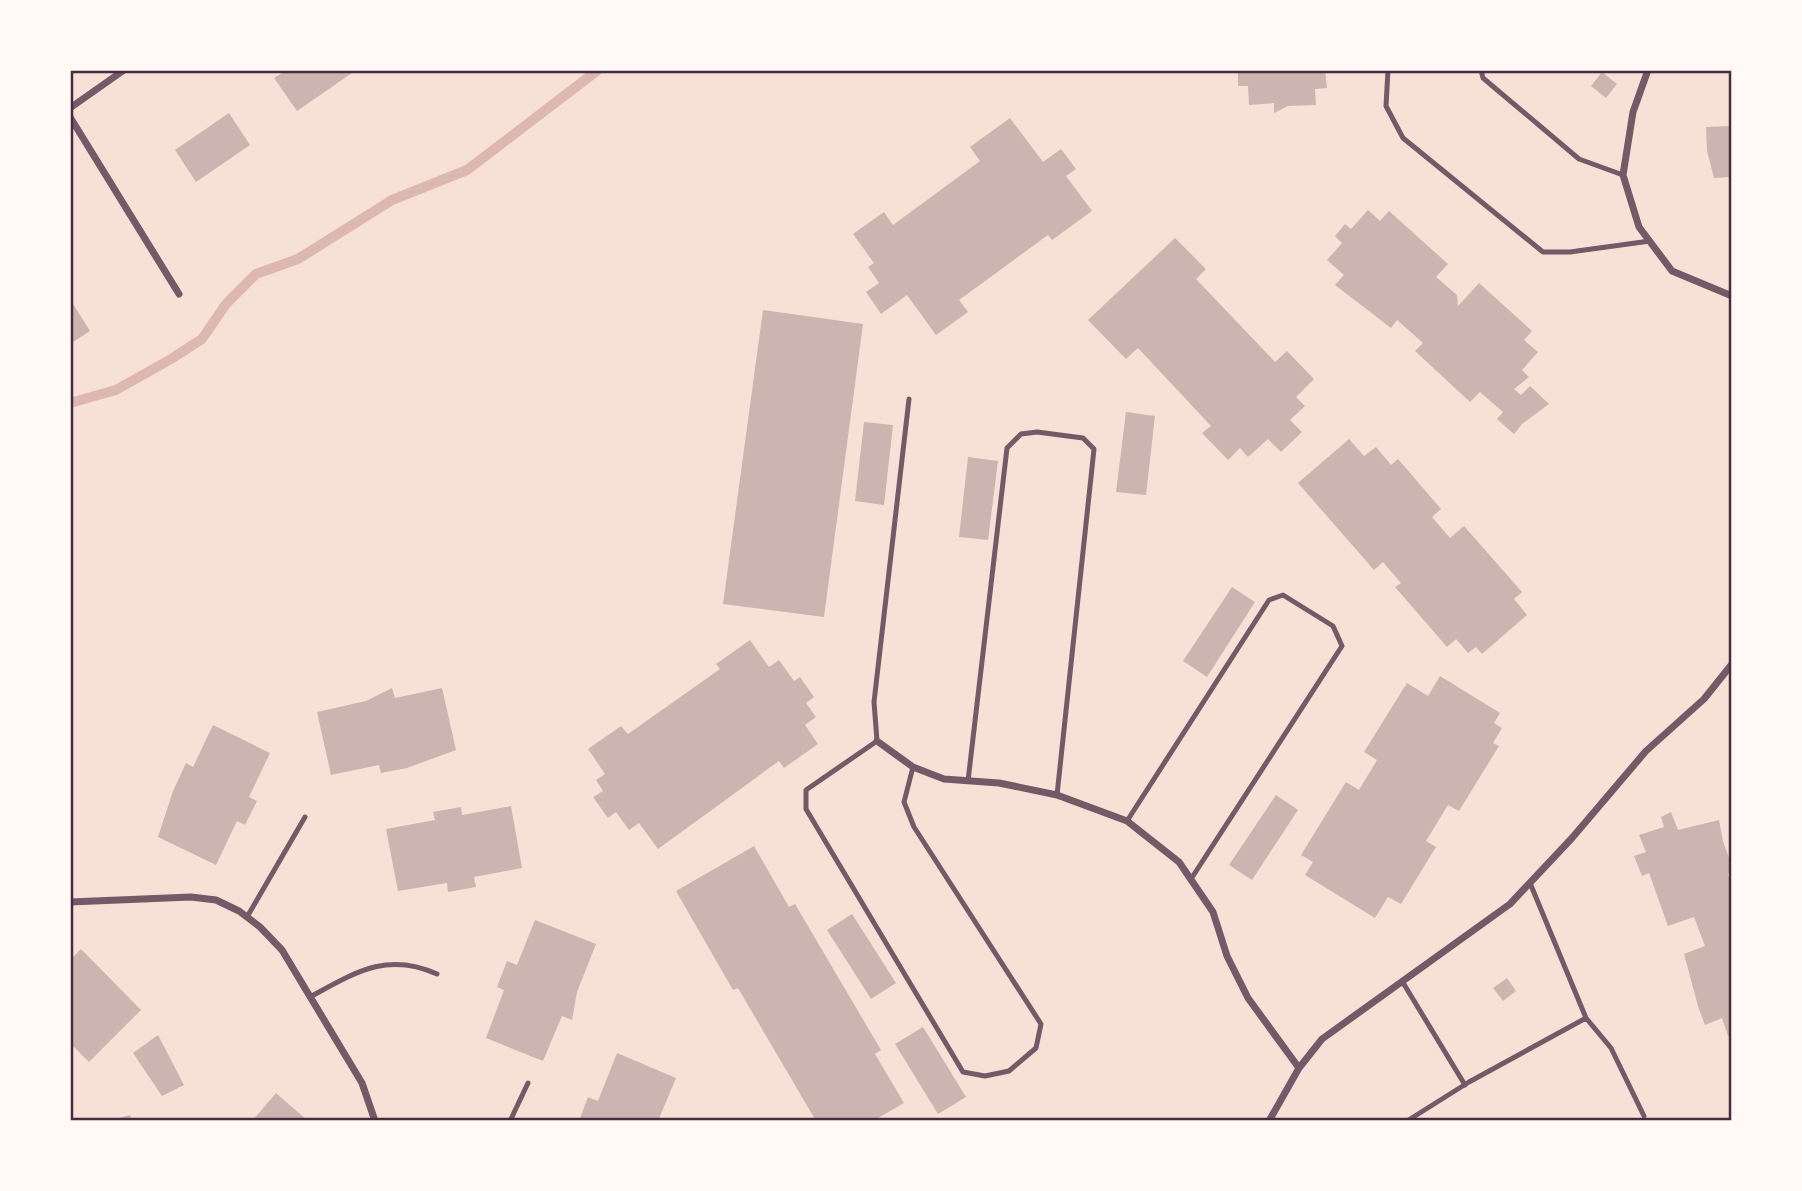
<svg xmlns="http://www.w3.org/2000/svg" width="1802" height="1191" viewBox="0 0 1802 1191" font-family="Mulish,sans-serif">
	<rect width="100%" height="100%" fill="#f7e1d7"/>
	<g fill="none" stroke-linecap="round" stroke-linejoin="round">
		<!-- stream -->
		<path stroke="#dcb8b0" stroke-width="10" d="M70,403L116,390L171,359L202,339L226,304L256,274L298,259L392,200L467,170L598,70"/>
	</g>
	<!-- building -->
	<path fill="#ccb4b1" d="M287,70H350L352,73L297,111L274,78Z
		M1238,70H1325L1327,88L1315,89L1316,105L1288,106L1274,113V103L1249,105L1248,86H1238Z
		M1602,72L1617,84L1606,98L1591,86Z
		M229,113L250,145L196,182L175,150Z
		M1010,118L1043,162L1061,149L1076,169L1066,176L1092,211L1052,240L1048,235L959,300L968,312L936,335L907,295L881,314L866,292L879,283L868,267L874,263L853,234L884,212L893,225L980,161L970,147Z
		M1732,126V177L1714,178L1707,151L1706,127Z
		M1368,210L1380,221L1389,211L1448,264L1436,277L1457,295L1458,306L1479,283L1532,331L1524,340L1538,352L1522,370L1529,377L1514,389L1521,395L1530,386L1549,404L1522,424L1514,434L1497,419L1503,412L1480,392L1470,402L1415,351L1423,343L1397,320L1391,328L1335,285L1344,275L1327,260L1342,243L1335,236L1345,224L1351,229Z
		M1175,238L1206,269L1196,279L1275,362L1287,351L1314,379L1296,397L1305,406L1290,420L1302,432L1281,452L1268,439L1248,457L1240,448L1228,460L1202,433L1211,426L1138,348L1126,359L1088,320Z
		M70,299L90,331L70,344Z
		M763,310L863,324L824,617L723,604Z
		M1126,412L1155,416L1146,495L1116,492Z
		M864,422L893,425L884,505L855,501Z
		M1349,439L1364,456L1376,447L1391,465L1398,459L1441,509L1432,517L1450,538L1464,526L1522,592L1514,599L1527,615L1482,654L1476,647L1468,653L1456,639L1447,647L1395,587L1401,583L1383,562L1374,570L1298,483Z
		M968,457L998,461L988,540L959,537Z
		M1232,587L1255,602L1207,677L1183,661Z
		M750,640L769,667L779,660L794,681L800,677L814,697L806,703L816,717L805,725L818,744L784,768L779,761L658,849L639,823L629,830L616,812L608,818L593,797L603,791L596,780L605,774L588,749L621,726L628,734L720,669L716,664Z
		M1440,676L1500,713L1494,723L1502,728L1493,743L1499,746L1459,811L1448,805L1426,841L1436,847L1401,904L1388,897L1375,918L1305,875L1313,862L1301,855L1346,782L1359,790L1377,760L1364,752L1407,683L1428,696Z
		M392,688L395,698L442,688L456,750L407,768L381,773L379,765L331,775L317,712L366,701Z
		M213,725L270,753L249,797L257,801L245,825L237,821L216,865L158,837L173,791L186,763L193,767Z
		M1276,795L1298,810L1252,880L1229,865Z
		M511,806L522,868L474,877L476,887L448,892L447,883L398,891L386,829L435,820L433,812L461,807L462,815Z
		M1671,812L1678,830L1719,820L1723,841L1732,867L1728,874L1732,886V1035L1728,1036L1722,1018L1705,1025L1698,1006L1684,954L1705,946L1694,917L1668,926L1649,873L1642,876L1634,856L1646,852L1639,835L1664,827L1661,817Z
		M754,846L789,907L795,904L881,1050L875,1054L904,1103L873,1121H816L738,988L733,990L676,891Z
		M852,914L896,983L871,999L827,930Z
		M535,920L596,944L577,992L572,1020L562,1016L543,1061L486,1038L504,990L497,987L507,961L517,965Z
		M81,949L141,1010L89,1062L70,1043V960Z
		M1507,978L1516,991L1503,1001L1493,988Z
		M923,1027L966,1097L938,1114L895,1044Z
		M158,1035L184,1085L162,1096L133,1053Z
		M617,1053L676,1078L658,1121H579L588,1097L598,1101Z
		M276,1093L308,1121H252Z
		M130,1115L132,1121H111V1120Z"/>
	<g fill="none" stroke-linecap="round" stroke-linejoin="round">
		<!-- service -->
		<path stroke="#755966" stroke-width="5" d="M1388,70L1386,106L1403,138L1543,252H1570L1650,241
			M1481,70L1483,78L1579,159L1623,175
			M909,399L874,702L877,741L806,790V809L963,1072L985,1076L1009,1071L1036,1048L1041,1024L914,827L904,802L913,767
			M968,781L1007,448L1021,434L1037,432L1083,438L1094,449L1057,795
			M1127,821L1269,600L1283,595L1333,626L1342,646L1191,879
			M247,917L305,817
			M1402,981L1465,1085
			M310,997C354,973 387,951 437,974
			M1586,1018L1611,1048L1644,1116
			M510,1121L528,1083
			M1407,1121L1469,1082L1586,1018L1530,883"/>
		<!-- minor -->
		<path stroke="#755966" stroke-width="7" d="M1648,70L1633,112L1623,175L1639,227L1672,271L1732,296
			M70,108L124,70
			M70,117L179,294
			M877,741L913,767L944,779L999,783L1057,795L1127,821L1179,862L1213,912L1227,956L1248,998L1299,1068
			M70,902L191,897L216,900L239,911L260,927L282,950L362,1083L375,1121
			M1269,1121L1299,1068L1322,1039L1510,904L1572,838L1646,751L1704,699L1732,664"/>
	</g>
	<!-- border -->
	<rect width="1802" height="1191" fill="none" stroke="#fffaf5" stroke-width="144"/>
	<rect x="72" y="72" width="1658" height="1047" fill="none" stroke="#4a2c40" stroke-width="2.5"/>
</svg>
